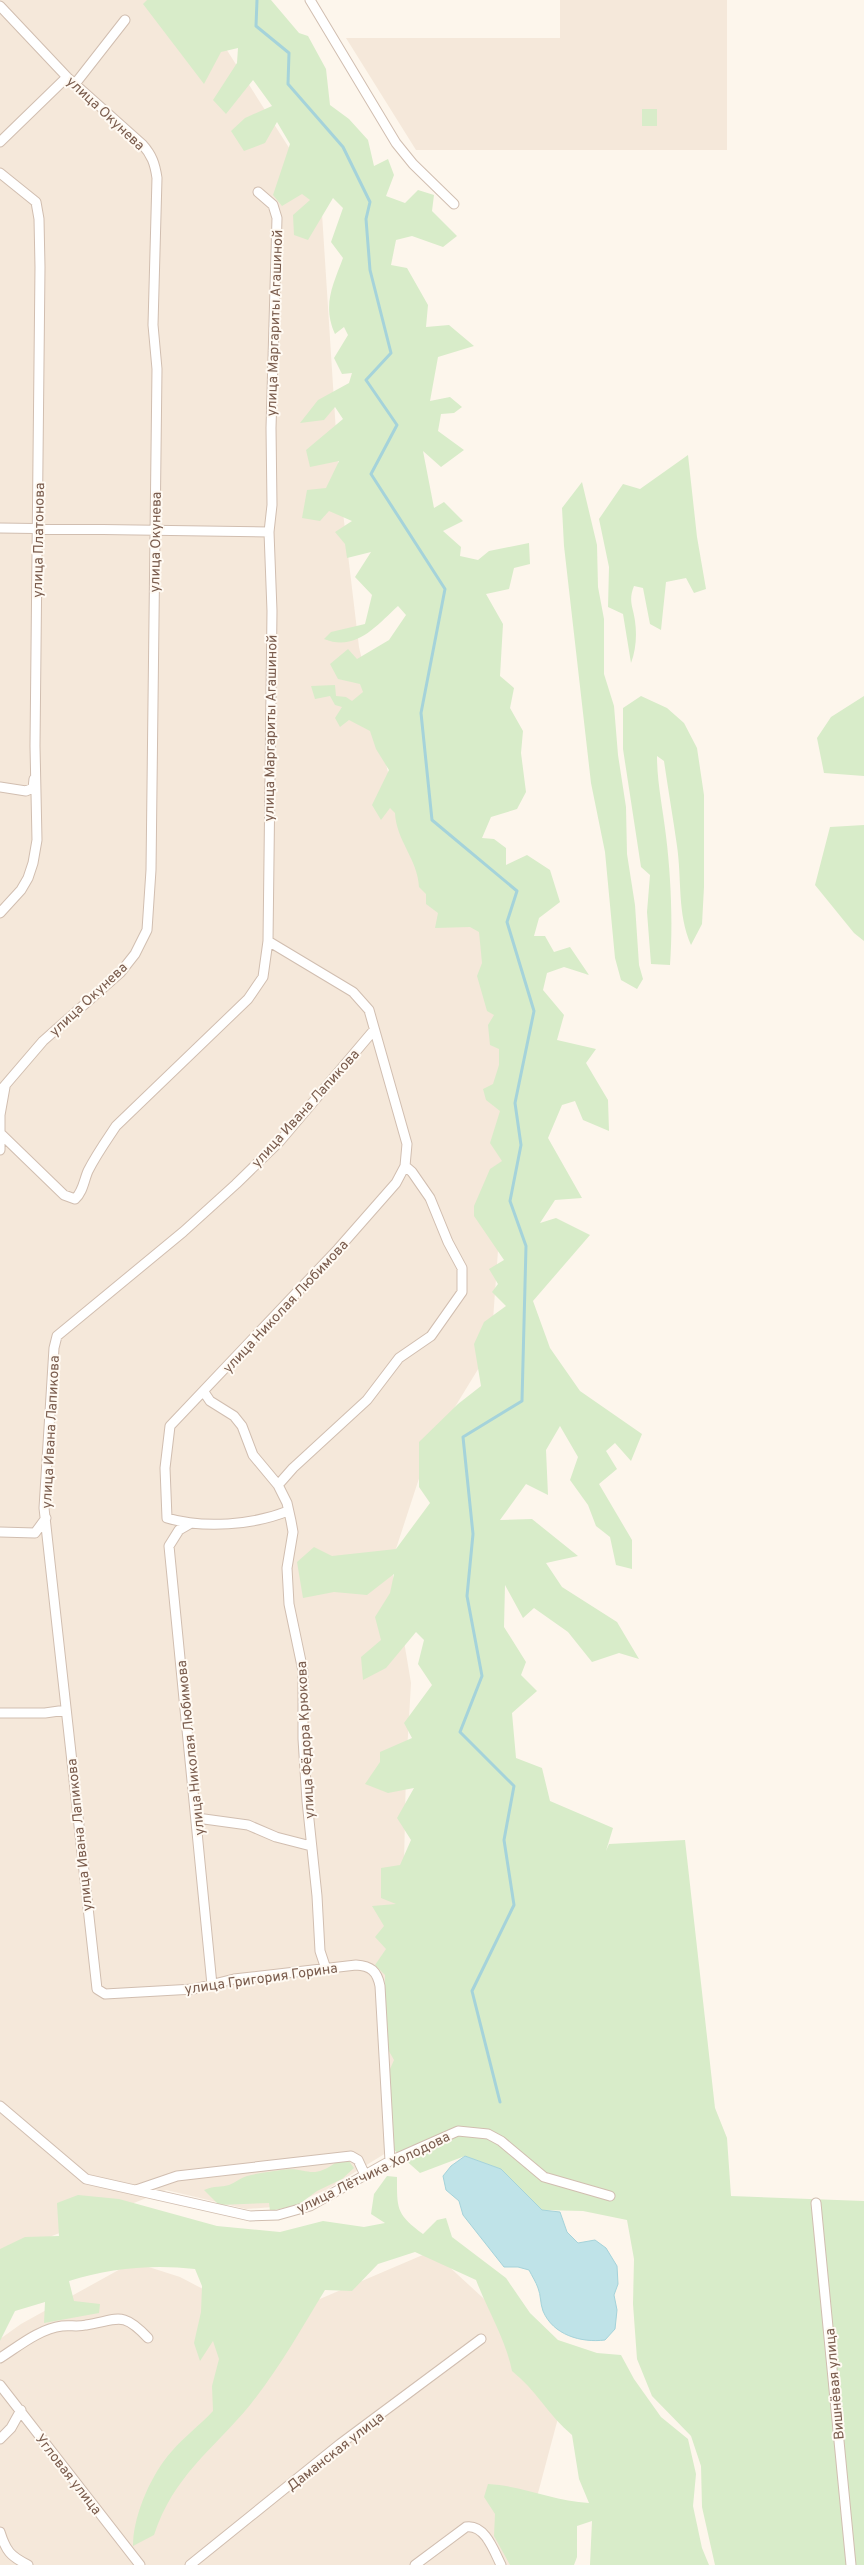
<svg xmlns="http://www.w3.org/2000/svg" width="864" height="2565" viewBox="0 0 864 2565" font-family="Overpass,sans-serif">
	<rect width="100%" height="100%" fill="#fdf6ec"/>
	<!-- residential -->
	<path fill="#f5e8da" d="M0,0H195L321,198L339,479L359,647L393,794L492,938L506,1139L491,1348L428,1451L391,1564L411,1683L406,1770L402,1958L407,2140L326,2190L287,2206L246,2209L166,2190L0,2257Z
		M560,0H727V150H416L346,38H560Z
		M432,2251L569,2377L522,2553L528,2565H0V2339L21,2324L133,2262L180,2277L266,2322Z"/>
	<!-- green -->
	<path fill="#d8ecc9" d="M147,0H271L299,33L308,36L326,69L330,105L349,119L368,140L374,166L388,159L394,175L386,196L405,203L418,190L434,195L432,211L457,236L443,247L412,236L396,240L391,265L407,268L428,305L426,327L449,325L474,346L438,357L430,401L450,397L462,407L454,413L441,414L438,431L464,450L441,467L423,451L434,508L444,502L463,521L443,531L461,547L460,556L478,560L489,551L529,543L530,564L514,568L509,589L486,594L503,624L500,676L514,688L510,708L523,731L521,753L526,792L517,809L491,817L482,838L494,839L506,848V865L527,855L550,870L560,902L539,918L534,936H545L554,952L570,947L589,975L564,967L547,973L543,990L564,1015L557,1040L596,1049L586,1063L608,1100L609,1131L583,1120L575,1101L562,1105L548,1138L582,1198L555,1200L540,1223L556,1218L590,1235L533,1301L550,1348L580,1391L642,1434L631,1461L615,1443L606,1451L617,1469L599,1484L632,1540V1569L616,1565L610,1537L596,1526L588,1505L570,1480L578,1457L560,1426L546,1450L548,1495L526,1484L500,1520L532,1519L578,1556L546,1563L562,1587L617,1622L639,1659L619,1653L592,1662L568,1632L534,1608L523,1618L505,1585L504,1627L526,1662L521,1675L537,1691L512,1713L516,1758L542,1768L550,1801L613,1828L606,1851L609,1844L685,1840L715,2108L727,2138L731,2196L864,2201V2565H715L702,2507L701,2466L691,2436L652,2396L637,2359L633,2304L634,2259L627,2220L583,2211L542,2210L501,2169L465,2156L420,2173L385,2142L386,2078L394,2060L378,2032L385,2016V1975L375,1965L386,1949L375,1937L384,1926L372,1906L396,1904L381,1898V1868L400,1865L411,1840L397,1818L414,1788L388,1793L365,1784L380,1762V1752L412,1738L404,1723L432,1685L418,1664L424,1640L416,1632L386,1668L363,1680L361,1657L381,1640L375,1617L390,1593L394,1574L367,1595L334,1592L303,1598L297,1562L314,1547L332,1556L396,1549L430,1503L419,1487V1442L458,1404L481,1386L474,1344L484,1322L506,1306L492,1292L498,1284L489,1269L504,1260L474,1216V1206L490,1169L502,1161L490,1143L500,1111L486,1100L483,1089L493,1084L499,1065V1049L490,1045L488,1025L494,1015L487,1011L477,976L482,963L479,932L470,927L435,928L438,913L426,904V894L419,887C418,860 396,840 395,813L390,808L381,820L372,805L389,770L376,749L370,731L349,720L340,727L335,718L342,707L335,705L330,696L315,699L311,686L335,685L336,696L346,697L352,701L363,692L360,684L338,679L330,664L348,649L357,659L389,640L406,615L398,606C376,626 356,652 324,639L331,632L365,624L372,595L355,577L371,552L347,558L345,544L335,532L352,521L329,511L320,521L302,518L307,490L326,488L339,461L310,467L306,450L343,419L335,407L324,420L300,423L318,400L349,383L352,373L342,374L334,358L348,335L344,327L335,334C322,305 333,285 343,258L331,242L343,208L333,198L308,240L294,235L293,215L310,200L302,194L282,206L273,195L290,144L277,122L265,143L244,151L231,131L245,118L272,106L253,80L226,114L213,100L237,63L238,48L221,52L204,84L143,4Z
		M642,109H657V126H642Z
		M688,455L697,537L706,589L694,593L686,578L666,582L661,630L650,624L643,588L634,586C628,601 633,606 635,621C637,635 636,650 631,663L623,614L608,607L609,567L599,519L623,484L640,489Z
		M582,482L597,545L598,587L604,619V674L614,706L618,755L626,807L627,854L635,905L639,965L643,979L637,989L621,980L615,958L605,852L591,783L564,546L562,508Z
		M641,696L667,708L684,723L697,748L704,795V887L702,924L691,945C677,913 682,880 677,846C673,817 668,789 664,761L657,756C657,783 663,809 666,836C671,877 673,924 670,965L651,964L647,912L650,875L641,867L623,749V708Z
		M864,696V776L824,773L817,738L831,717Z
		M864,825V941L854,933L815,885L830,827Z
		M338,2161H349L354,2168L342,2179L317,2191L298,2205L270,2211L269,2203L219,2205L204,2190C216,2185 220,2188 229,2185C235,2183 240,2178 247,2176C257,2173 270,2172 281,2170C310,2166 309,2182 338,2161Z
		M387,2176L397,2177C397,2209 396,2214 423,2234L437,2220L446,2218L452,2237L506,2278L530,2313L558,2340L597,2353L621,2355L634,2379L661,2417L688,2439L696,2474L693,2506L702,2548L709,2565H590L592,2521L577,2526V2557L574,2565H510L494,2536L495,2514L484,2497L488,2484C523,2486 554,2501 589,2503L579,2479L572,2435C549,2416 536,2390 512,2371C506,2340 488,2311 476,2280L415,2252L378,2264L352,2291L325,2290C301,2329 279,2369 250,2405C212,2451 174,2475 154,2535L133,2546C133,2516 151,2474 172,2451C184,2437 200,2425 213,2411L212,2386L219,2359L213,2341L200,2361L194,2343L201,2312L202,2286L195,2269C153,2264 109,2268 69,2281L74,2301L100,2304L99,2313L44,2323L45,2302L15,2311L0,2341V2249L25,2237L59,2236L57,2203L78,2195L119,2199L217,2226L280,2232L323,2221L364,2227L385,2223L371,2214L374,2194Z"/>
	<!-- water -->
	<path fill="#bfe3e8" stroke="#a5d3da" d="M465,2156L501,2169L542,2210L560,2212L567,2232L578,2243L595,2240L606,2248L617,2266L618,2284L614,2295L617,2310L615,2329L605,2340C581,2343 553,2335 543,2311C540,2303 541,2295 538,2288C536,2282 532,2276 529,2270L518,2267H504L463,2215L459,2201L446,2190L443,2176L451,2166Z"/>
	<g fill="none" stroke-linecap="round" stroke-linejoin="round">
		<!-- stream -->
		<path stroke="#a5d3da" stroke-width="3" d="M257,0L256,26L289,53L288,84L343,147L370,202L366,219L370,270L391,353L366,380L397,425L371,474L445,589L421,713L432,820L517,891L507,922L534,1011L515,1103L521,1145L510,1201L526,1246L522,1401L463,1437L473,1534L467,1596L482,1676L460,1732L514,1786L504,1840L514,1905L472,1991L500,2102"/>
		<!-- minor casing -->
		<g stroke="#d1beb0" stroke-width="11">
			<path id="minor" d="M310,0L396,143L413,164L454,204
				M0,6L67,77L142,144C152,155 155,164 157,178L153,325L157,369L151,870L147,930L135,954L120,973L43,1041L1,1090
				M75,84L125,20
				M0,142L67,77
				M0,173L36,202L39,219L40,267L35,746L37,840L33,863L28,878L21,890L0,913
				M0,528L269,532
				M0,787L26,791L33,788L34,779
				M268,941L353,992L369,1010L407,1144L405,1166L396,1183L338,1249L170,1426L165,1468L167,1518C204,1529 253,1525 288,1511
				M374,1030L280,1141L236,1184L183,1232L57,1336L54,1348L44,1508L97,1989L105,1994L194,1989L234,1979L356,1965C371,1966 377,1971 380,1986L390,2161
				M5,1087L0,1115V1133L64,1195L75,1199C83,1192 84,1180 88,1171C96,1155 106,1141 116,1126L248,999L263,977L268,941L272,611L269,532L272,505L271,428L277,218L273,205L258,192
				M0,1150V1133
				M204,1392L210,1401L234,1416L242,1426L253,1455L278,1485L287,1503L291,1521L293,1532L287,1568L289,1604L303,1671V1739L307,1801L317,1896L320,1951L326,1969
				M278,1485L293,1468L367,1400L399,1358L431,1336L462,1292V1268L448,1242L430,1198L412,1172L405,1166
				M191,1523L179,1530L169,1546L212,1985
				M0,1532L35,1533L46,1518
				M0,1713H45L66,1710
				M197,1818L248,1825L276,1837L311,1846
				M0,2106L86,2179L250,2216L278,2215L310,2206L390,2161L458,2131L488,2134L501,2141L544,2177L610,2196
				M136,2190L177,2176L351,2156L358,2160L365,2175
				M816,2203L851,2565
				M0,2358C19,2346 39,2329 62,2326C70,2325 78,2327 86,2325C118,2320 122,2310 148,2338
				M0,2385L140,2565
				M0,2439L11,2428L21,2410
				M0,2532C6,2551 10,2556 28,2565
				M190,2565L340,2444L481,2339
				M415,2565L466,2527C485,2524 494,2551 501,2565"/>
		</g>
		<!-- minor -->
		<use href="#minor" stroke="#fff" stroke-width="9"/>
	</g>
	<g text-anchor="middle" stroke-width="4" stroke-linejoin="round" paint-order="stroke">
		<!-- street labels -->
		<g font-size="14" fill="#7a5c4d" stroke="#fffaf3">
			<text transform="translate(106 113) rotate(43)" y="5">улица Окунева</text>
			<text transform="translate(274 323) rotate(-88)" y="5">улица Маргариты Агашиной</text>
			<text transform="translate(38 540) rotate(-89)" y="5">улица Платонова</text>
			<text transform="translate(155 542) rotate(-89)" y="5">улица Окунева</text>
			<text transform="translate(270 728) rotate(-89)" y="5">улица Маргариты Агашиной</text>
			<text transform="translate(88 999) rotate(-43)" y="5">улица Окунева</text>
			<text transform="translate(305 1108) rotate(-48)" y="5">улица Ивана Лапикова</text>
			<text transform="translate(285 1306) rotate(-47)" y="5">улица Николая Любимова</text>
			<text transform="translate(50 1432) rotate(-87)" y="5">улица Ивана Лапикова</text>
			<text transform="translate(305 1740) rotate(-93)" y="5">улица Фёдора Крюкова</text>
			<text transform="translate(190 1748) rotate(-96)" y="5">улица Николая Любимова</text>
			<text transform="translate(79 1835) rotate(-96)" y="5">улица Ивана Лапикова</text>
			<text transform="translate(261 1978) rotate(-8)" y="5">улица Григория Горина</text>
			<text transform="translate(373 2172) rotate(-26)" y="5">улица Лётчика Холодова</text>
			<text transform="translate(834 2384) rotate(-95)" y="5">Вишнёвая улица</text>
			<text transform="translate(335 2451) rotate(-38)" y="5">Даманская улица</text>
			<text transform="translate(69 2474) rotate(52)" y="5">Угловая улица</text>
		</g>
	</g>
</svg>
